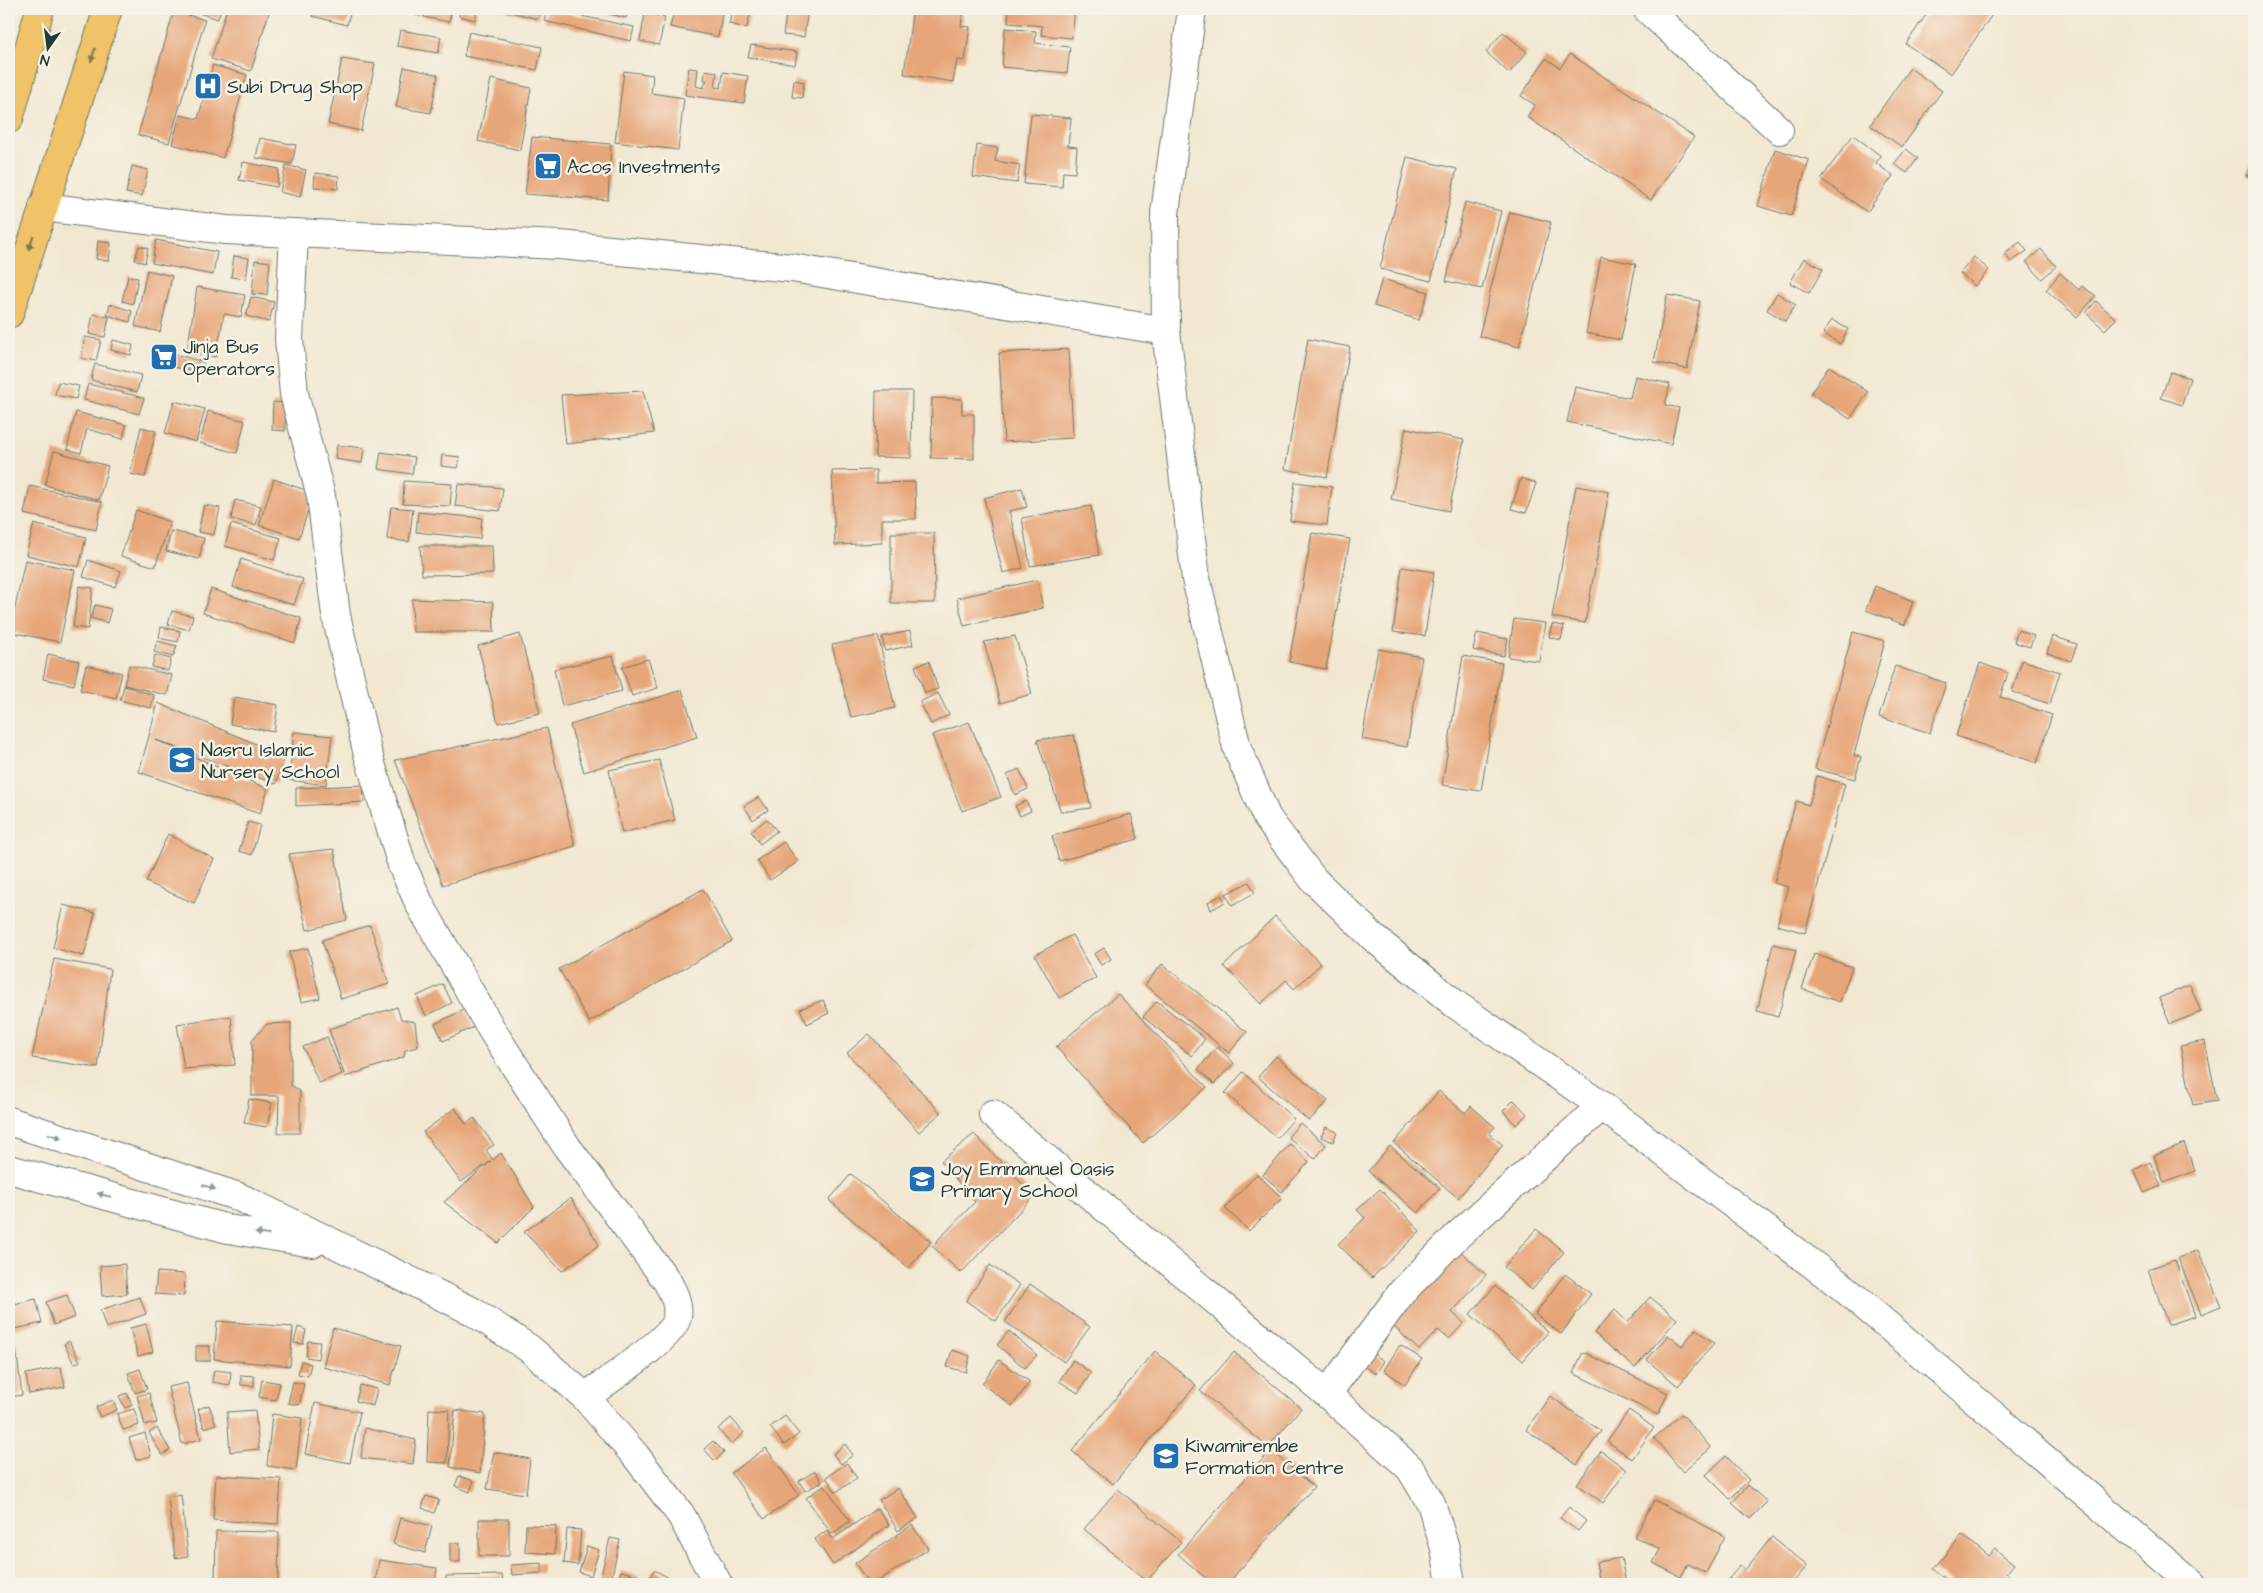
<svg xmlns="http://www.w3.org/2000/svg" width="2263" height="1593" viewBox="0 0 2263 1593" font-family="'Architects Daughter',sans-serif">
	<rect width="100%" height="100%" fill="#f7f3e8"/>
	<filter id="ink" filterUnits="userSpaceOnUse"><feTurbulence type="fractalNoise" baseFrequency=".02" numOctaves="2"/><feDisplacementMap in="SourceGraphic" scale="10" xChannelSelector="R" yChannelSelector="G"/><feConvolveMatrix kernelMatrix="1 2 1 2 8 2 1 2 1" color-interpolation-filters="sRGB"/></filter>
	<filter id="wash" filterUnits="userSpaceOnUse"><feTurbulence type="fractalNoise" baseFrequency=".0096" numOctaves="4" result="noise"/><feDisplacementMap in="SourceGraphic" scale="20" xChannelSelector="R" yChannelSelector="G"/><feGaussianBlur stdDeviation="1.12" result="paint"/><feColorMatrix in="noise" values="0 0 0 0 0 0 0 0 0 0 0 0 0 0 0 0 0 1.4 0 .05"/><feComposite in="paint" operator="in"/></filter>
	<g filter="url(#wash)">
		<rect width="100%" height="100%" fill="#f2e8d1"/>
		<g id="blocks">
			<!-- building -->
			<path fill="#e7a679" d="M186,9H221L218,19Z
				M227,9H270L251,71L211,59Z
				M313,9H351L347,25L312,16Z
				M399,9H421L420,16L399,11Z
				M425,9H452L449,22L424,17Z
				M460,9L477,11L475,20L459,16Z
				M499,9H541L538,19Z
				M547,9L634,27L631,41L544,21Z
				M602,9H629L626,18L601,12Z
				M665,9H723L718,37L670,27L674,11Z
				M733,9H751L747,28L729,24Z
				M787,9H808L804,37L783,35Z
				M913,9H958L963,11L961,26L970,27L965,61L957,60L953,82L904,74Z
				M1009,9H1075L1072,38L1041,35L1042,26L1008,23Z
				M1930,9H1996L1951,74L1906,44Z
				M174,11L205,20L169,143L138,135Z
				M645,13L665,17L659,45L640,41Z
				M1005,28L1036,31L1035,43L1070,47L1067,73L1002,67Z
				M400,30L441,37L438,53L397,46Z
				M469,32L542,47L537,70L464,56Z
				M1503,32L1527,52L1509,73L1486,52Z
				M751,45L797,52L795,65L748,57Z
				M1570,54L1694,137L1651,200L1527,117L1535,105L1521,96L1546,58L1560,68Z
				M342,59L375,64L361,131L328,124Z
				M213,65L247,75L223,158L172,144L180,115L198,119Z
				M404,67L438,75L431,113L396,107Z
				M689,68L698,69L696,86L703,88L707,80H704L705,70L717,72L715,87L721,88L723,72L748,76L744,103L685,95Z
				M1910,68L1942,91L1902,147L1870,125Z
				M624,71L653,75L651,93L684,98L678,150L615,142Z
				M491,79L531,88L520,150L478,141Z
				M794,80L804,82L802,98L792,97Z
				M1031,114L1071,118L1068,146L1077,147L1075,173L1063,172L1062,187L1024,184Z
				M1853,135L1881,156L1876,163L1893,176L1867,212L1821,179Z
				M532,137L611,144L608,200L525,194Z
				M260,138L296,145L292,164L256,158Z
				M977,145L998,148L995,161L1020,165L1017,183L973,177Z
				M1775,149L1809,160L1791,216L1758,206Z
				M1906,149L1918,158L1907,173L1894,164Z
				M2254,155V179L2246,175Z
				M1407,157L1457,169L1431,281L1380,269Z
				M243,162L279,169L277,187L239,180Z
				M286,165L306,170L300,197L280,192Z
				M132,166L148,170L142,196L126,193Z
				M315,173L339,176L338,189L314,187Z
				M1465,202L1501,211L1482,289L1446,281Z
				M1510,212L1551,222L1519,347L1479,336Z
				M156,240L217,252L213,275L152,263Z
				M98,241L111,243L109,261L96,259Z
				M2020,242L2027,251L2011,262L2005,254Z
				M139,246L148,248L145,263L135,260Z
				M2041,249L2056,266L2042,279L2026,262Z
				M234,256L249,258L246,279L231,277Z
				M1601,257L1636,264L1621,340L1586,333Z
				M1974,257L1989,270L1975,286L1960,273Z
				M1804,258L1823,269L1809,293L1790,283Z
				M255,260L270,262L267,295L252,294Z
				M147,270L172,276L160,332L135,326Z
				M2060,273L2079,290L2082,286L2096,296L2077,317L2046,290Z
				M128,276L138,278L133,304L122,301Z
				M1382,279L1428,292L1419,320L1374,306Z
				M197,287L245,295L241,317L224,314L216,357L187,352Z
				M1777,293L1796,305L1785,321L1767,310Z
				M1667,295L1700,301L1687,369L1654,362Z
				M251,297L274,302L269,322L246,316Z
				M2096,301L2116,319L2105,330L2086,313Z
				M110,304L132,311L130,322L107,315Z
				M93,314L109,317L105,337L89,334Z
				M1832,320L1848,329L1840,344L1823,333Z
				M85,337L101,340L96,361L81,358Z
				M1308,339L1350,347L1327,477L1285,469Z
				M113,340L133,345L131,355L111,350Z
				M1069,349L1073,438L1004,442L999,353Z
				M170,353L204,362L200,374L167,365Z
				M95,364L141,375L137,392L91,380Z
				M1829,366L1868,392L1850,419L1811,393Z
				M2170,372L2190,378L2182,405L2161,398Z
				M1635,376L1670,384L1665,405L1679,408L1671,444L1567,422L1575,387L1630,398Z
				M58,382L79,386L76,399L55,395Z
				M88,384L144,398L139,414L84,400Z
				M643,391L654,433L566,444L561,395Z
				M876,391H912L911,458L875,457Z
				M932,398L962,399V414H974V459L931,458Z
				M174,401L205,409L196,442L165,433Z
				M273,402L286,403L285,431L272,430Z
				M208,411L245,421L237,453L200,443Z
				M76,412L126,425L123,439L87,429L81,453L67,449Z
				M141,427L156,431L145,477L130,474Z
				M1406,428L1464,440L1449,511L1391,499Z
				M337,445L364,448L362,463L335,459Z
				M54,451L108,466L99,500L45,485Z
				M381,452L415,457L412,474L378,469Z
				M442,455L460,457L458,468L441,466Z
				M876,470V483L915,482L916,519H882V543L835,545L832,471Z
				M1521,478L1536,483L1526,513L1511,509Z
				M274,479L314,493L299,538L259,525Z
				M404,481L452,484L450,506L403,504Z
				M1295,482L1332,487L1327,525L1290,521Z
				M458,484L503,488L500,511L455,506Z
				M30,486L102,502L96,530L24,514Z
				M1576,486L1609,492L1585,623L1552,617Z
				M1022,488L1027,507L1009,511L1023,568L1003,573L984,498Z
				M235,500L261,506L256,525L231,519Z
				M204,505L220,508L214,535L198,532Z
				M1091,506L1099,555L1030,566L1022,518Z
				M391,507L413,509L409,542L387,539Z
				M136,510L170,522L155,567L121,556Z
				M418,512L482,518L480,539L416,532Z
				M34,524L86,537L79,567L26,555Z
				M231,524L281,538L274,560L225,546Z
				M171,531L204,538L199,559L166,551Z
				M891,533H934L935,603H891Z
				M1312,533L1350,539L1326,669L1289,662Z
				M420,546H492L493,574L422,575Z
				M241,559L303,579L294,605L233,587Z
				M25,560L75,570L60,642L10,632Z
				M88,560L121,571L115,587L83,577Z
				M1402,567L1434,572L1425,636L1393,632Z
				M1037,580L1043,608L964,626L957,598Z
				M79,586L93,588L88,629L73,627Z
				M1875,586L1913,601L1905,625L1866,610Z
				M211,589L301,618L295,643L203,613Z
				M412,599L493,602L494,632H413Z
				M95,605L111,609L107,623L91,618Z
				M172,611L193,616L189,630L168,624Z
				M1514,619L1545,623L1539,661L1508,657Z
				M1552,624L1564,626L1561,640L1549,637Z
				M161,627L180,631L178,642L159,638Z
				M2018,630L2034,636L2030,647L2014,642Z
				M910,631L913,645L885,651L882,637Z
				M1853,632L1885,641L1854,755L1861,757L1855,779L1815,769Z
				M1477,633L1508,639L1504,656L1473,650Z
				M520,634L540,713L498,723L478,646Z
				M878,636L895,708L851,717L832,645Z
				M1015,636L1032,694L1000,703L984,642Z
				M2052,636L2077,644L2071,661L2047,653Z
				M157,641L177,646L173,657L154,652Z
				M1378,649L1422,657L1407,747L1362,739Z
				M48,654L79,661L74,685L43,679Z
				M155,655L171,659L168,671L152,667Z
				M613,656L622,691L562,706L554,669Z
				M1463,656L1502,663L1481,791L1442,785Z
				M648,659L658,688L632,696L622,667Z
				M2022,660L2060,672L2050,704L2012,692Z
				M929,661L938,689L925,693L915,666Z
				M1980,663L2008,673L2000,697L2052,715L2037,763L1956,736Z
				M86,665L122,673L116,698L80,690Z
				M129,665L172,675L167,695L124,685Z
				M1895,666L1946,683L1930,733L1879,717Z
				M124,686L154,695L151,708L120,700Z
				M682,690L697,737L584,772L570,725Z
				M938,693L949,715L931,724L920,702Z
				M234,697L278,705L274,732L230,724Z
				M158,703L285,756L276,784L156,740L268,789L260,814L139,772Z
				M969,722L1001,797L962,811L932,735Z
				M547,728L575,846L443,885L395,760Z
				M294,732L332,736L326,785L289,780Z
				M1074,735L1091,808L1061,812L1037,740Z
				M659,760L675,820L622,833L609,770Z
				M1019,769L1028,789L1015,795L1007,775Z
				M1817,776L1845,784L1805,933L1777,925L1788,887L1774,883L1796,801L1809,805Z
				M363,785L364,802L296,806V788Z
				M759,797L768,810L753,820L744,806Z
				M1026,801L1031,811L1020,816L1015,806Z
				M1131,814L1138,839L1059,861L1052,836Z
				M767,819L777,831L760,844L751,831Z
				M248,822L260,825L252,855L239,851Z
				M168,834L214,859L194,903L146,882Z
				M784,842L798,862L770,880L757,860Z
				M334,849L347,920L307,930L289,854Z
				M1249,882L1255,893L1232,905L1226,894Z
				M703,889L732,941L589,1022L559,969Z
				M1221,895L1225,902L1211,910L1208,902Z
				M63,905L95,913L84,956L53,948Z
				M1275,916L1321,964L1294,989L1286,980L1261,1004L1224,966Z
				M370,925L389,984L341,999L322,940Z
				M1072,935L1096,978L1059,998L1035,955Z
				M1773,944L1796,950L1778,1017L1757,1011Z
				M308,948L320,998L301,1002L289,952Z
				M1104,948L1111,959L1101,965L1094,954Z
				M1814,954L1852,967L1840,1002L1802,989Z
				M54,959L110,969L98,1068L32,1058Z
				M1162,964L1247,1032L1229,1053L1145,985Z
				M443,984L452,1003L426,1016L417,996Z
				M2190,985L2201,1012L2170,1024L2159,998Z
				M1118,994L1207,1087L1143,1143L1056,1047Z
				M823,1000L829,1013L807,1024L800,1009Z
				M1157,1001L1205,1039L1192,1056L1143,1017Z
				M397,1007L401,1019L415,1022L418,1047L405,1050L404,1057L345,1077L329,1029Z
				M465,1009L474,1027L443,1041L435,1024Z
				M231,1016L235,1065L184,1069L177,1024Z
				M291,1023V1085L300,1091V1133H278L279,1096H252V1040L267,1024Z
				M869,1034L941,1113L919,1132L847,1053Z
				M327,1037L342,1074L319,1083L303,1047Z
				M2205,1041L2217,1101L2193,1105L2180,1046Z
				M1217,1047L1234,1063L1214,1084L1198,1069Z
				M1276,1056L1328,1101L1309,1121L1258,1077Z
				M1243,1072L1294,1119L1277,1138L1225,1093Z
				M1439,1091L1465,1113L1471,1106L1495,1127L1489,1134L1503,1145L1458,1198L1394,1143Z
				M249,1099L272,1103L267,1127L244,1123Z
				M1514,1100L1527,1114L1516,1125L1503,1111Z
				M455,1108L466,1124L474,1118L494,1145L486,1150L493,1160L501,1153L534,1207L498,1243L444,1202L491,1161L461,1182L423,1132Z
				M1300,1123L1326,1145L1315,1159L1288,1137Z
				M1326,1127L1337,1132L1333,1142L1321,1137Z
				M974,1134L1034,1196L961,1273L932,1246L975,1202L941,1161Z
				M2184,1143L2195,1171L2164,1183L2154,1156Z
				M1290,1144L1309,1162L1282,1192L1263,1175Z
				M1390,1146L1440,1188L1418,1213L1368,1171Z
				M2150,1162L2161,1186L2144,1193L2134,1170Z
				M851,1174L931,1242L909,1268L829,1200Z
				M1257,1174L1282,1198L1249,1231L1225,1208Z
				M1380,1189L1420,1231L1372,1278L1338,1244L1365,1218L1357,1210Z
				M571,1198L599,1245L562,1271L524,1232Z
				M1536,1229L1564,1252L1532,1290L1504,1267Z
				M1459,1250L1486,1275L1452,1312L1464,1323L1449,1339L1438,1330L1419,1350L1391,1324Z
				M2198,1250L2221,1306L2201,1314L2178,1258Z
				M2175,1260L2195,1316L2168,1325L2148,1269Z
				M125,1264L127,1294L102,1296L100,1266Z
				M990,1265L1020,1285L996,1321L966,1301Z
				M157,1272L185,1274L184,1296L155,1294Z
				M1565,1274L1591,1294L1561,1334L1535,1314Z
				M1030,1284L1090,1327L1064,1362L1005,1322Z
				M1495,1286L1548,1332L1523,1361L1470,1314Z
				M67,1295L75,1317L54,1325L46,1302Z
				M140,1297L146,1314L106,1328L100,1310Z
				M1650,1297L1677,1319L1635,1368L1594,1333L1615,1310L1628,1322Z
				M36,1299L42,1323L10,1330L9,1305Z
				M217,1321L293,1327L290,1366L214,1359Z
				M146,1324L153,1352L138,1356L130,1328Z
				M298,1327L306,1330L303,1344L294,1343Z
				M333,1328L401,1346L390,1385L323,1367Z
				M1696,1329L1714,1343L1678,1386L1647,1360L1668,1335L1682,1346Z
				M1009,1331L1037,1355L1025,1368L997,1345Z
				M69,1341L80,1361L74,1364L64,1344Z
				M308,1341L320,1342L318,1359L306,1357Z
				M1400,1345L1422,1359L1405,1385L1384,1370Z
				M196,1346H210V1361H196Z
				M16,1348L22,1395L10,1397L9,1349Z
				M952,1350L970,1356L966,1372L947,1367Z
				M1155,1351L1196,1385L1113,1484L1072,1451Z
				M1369,1351L1384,1361L1376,1374L1360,1364Z
				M1234,1352L1301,1408L1268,1447L1200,1391Z
				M1583,1352L1668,1393L1658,1415L1573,1373Z
				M999,1360L1030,1382L1012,1406L982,1384Z
				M1073,1360L1091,1373L1078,1393L1059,1381Z
				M301,1361L311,1364L308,1376L298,1374Z
				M61,1367L65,1387L29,1394L26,1374Z
				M140,1369L147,1389L135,1393L128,1373Z
				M214,1370L231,1372L230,1385L212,1382Z
				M241,1375L254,1376V1386L241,1385Z
				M262,1380L280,1383L276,1400L259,1397Z
				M293,1382L304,1384L299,1405L288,1403Z
				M187,1383L201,1439L182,1444L168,1387Z
				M360,1385L377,1389L373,1406L356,1401Z
				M127,1393L132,1405L125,1408L119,1396Z
				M149,1393L157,1423L145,1425L137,1396Z
				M1550,1396L1601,1431L1577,1465L1526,1430Z
				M113,1400L117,1410L100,1417L96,1407Z
				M315,1403L360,1412L350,1463L305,1454Z
				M209,1405L216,1424L204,1428L198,1409Z
				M134,1409L139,1425L123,1430L117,1414Z
				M429,1409L449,1410L447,1463L427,1462Z
				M255,1410L259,1449L230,1452L227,1412Z
				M455,1410L485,1414L480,1473L450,1467Z
				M1629,1410L1654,1428L1632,1459L1607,1441Z
				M272,1414L302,1418L296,1470L267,1466Z
				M1682,1414L1711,1448L1683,1472L1654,1438Z
				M785,1416L799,1434L784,1445L770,1427Z
				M731,1418L744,1433L731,1444L718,1429Z
				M157,1428L170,1450L162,1455L149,1433Z
				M365,1428L416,1440L413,1464L361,1458Z
				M145,1433L151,1456L136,1460L129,1438Z
				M713,1441L724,1452L715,1461L704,1449Z
				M845,1444L853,1455L841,1464L833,1454Z
				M766,1448L799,1495L764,1519L731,1473Z
				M1271,1450L1314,1487L1227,1584H1212L1178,1554Z
				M1601,1451L1627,1470L1603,1503L1577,1484Z
				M494,1452L530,1459L526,1494L487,1489Z
				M1726,1456L1749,1480L1730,1499L1706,1475Z
				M847,1463L857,1478L836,1492L826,1477Z
				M815,1471L822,1482L805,1491L799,1481Z
				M216,1475L281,1479L278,1524L213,1520Z
				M459,1476L474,1481L470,1492L455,1486Z
				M824,1485L850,1521L832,1534L806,1498Z
				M1748,1485L1767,1502L1750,1519L1732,1503Z
				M898,1488L918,1518L898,1531L879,1500Z
				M1118,1489L1181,1542L1147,1581L1084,1529Z
				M181,1495L188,1556L175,1558L168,1497Z
				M426,1496L439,1500L434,1513L422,1508Z
				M1654,1500L1725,1536L1706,1573L1688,1564L1681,1577L1653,1563L1660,1549L1635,1537Z
				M1569,1507L1586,1521L1578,1531L1560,1518Z
				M877,1508L889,1525L833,1565L815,1539L827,1530L833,1539Z
				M400,1518L432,1526L425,1553L393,1544Z
				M479,1519H509V1556H479Z
				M526,1525L556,1526L555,1554L525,1552Z
				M912,1525L928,1549L873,1584H869L855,1563Z
				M567,1529L581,1530L578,1565L564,1563Z
				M216,1531L279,1532L278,1584H215Z
				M1962,1535L1988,1557L1995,1549L2014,1564L2006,1574L2018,1584H1952L1933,1569Z
				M1772,1537L1807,1566L1792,1584H1724L1740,1566L1745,1570Z
				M610,1538L620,1540L610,1584H599Z
				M450,1543H460V1562H450Z
				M587,1546L599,1550L591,1576L579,1572Z
				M1621,1558L1626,1584H1600L1596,1562Z
				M379,1560L437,1568L435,1584H375Z
				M542,1563V1573L512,1575L511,1565Z
				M654,1570L681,1584H646Z
				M621,1571L639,1576L636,1584H617Z
				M502,1575L503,1584H446V1576Z"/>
		</g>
	</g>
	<g filter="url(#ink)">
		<use href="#blocks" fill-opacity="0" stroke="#69796b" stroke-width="1"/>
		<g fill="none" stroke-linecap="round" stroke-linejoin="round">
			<!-- minor casing -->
			<g stroke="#69796b" stroke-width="30">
				<path id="minor" d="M1192,9L1165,213L1166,331L1196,579L1237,748L1267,818L1313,879L1375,939L1455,1004L1602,1106L1840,1285L2192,1584
					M1647,9L1779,130
					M43,207L226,230L560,245L792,268L1166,331
					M294,233L289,339L294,394L321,496L336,615L367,751L402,865L420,905L493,1032L567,1147L667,1281C674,1294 679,1303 677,1317C674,1338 604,1383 585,1397
					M993,1114L1327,1394L1410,1468L1431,1503L1445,1548L1451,1584
					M9,1121L239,1197L472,1311L530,1349L585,1397L635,1455L681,1515L718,1584
					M9,1169L228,1229L313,1243
					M1327,1394L1402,1292L1457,1236L1602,1106"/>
			</g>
			<!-- trunk casing -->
			<g stroke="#69796b" stroke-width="30">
				<path id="trunk" d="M9,119L40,9
					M9,314L108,9"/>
			</g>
			<!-- minor -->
			<use href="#minor" stroke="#fff" stroke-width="28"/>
			<!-- trunk -->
			<use href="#trunk" stroke="#f1c369" stroke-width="28"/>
		</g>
		<!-- one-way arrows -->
		<defs><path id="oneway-solid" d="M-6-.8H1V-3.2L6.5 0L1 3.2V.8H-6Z" transform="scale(1.25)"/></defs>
		<g fill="#7d794c">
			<use href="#oneway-solid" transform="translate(93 55) rotate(108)"/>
			<use href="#oneway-solid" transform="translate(31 243) rotate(108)"/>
		</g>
		<g fill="#8f9e9a">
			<use href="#oneway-solid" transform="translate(55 1136) rotate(18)"/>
			<use href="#oneway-solid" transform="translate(209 1187) rotate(18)"/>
			<use href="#oneway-solid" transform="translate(104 1195) rotate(-165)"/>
			<use href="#oneway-solid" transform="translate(262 1234) rotate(-170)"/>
		</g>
	</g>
	<!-- icons -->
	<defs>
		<g id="hospital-square" transform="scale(1.4375)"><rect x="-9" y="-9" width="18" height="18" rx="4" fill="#1f6fb2" stroke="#f7f3e8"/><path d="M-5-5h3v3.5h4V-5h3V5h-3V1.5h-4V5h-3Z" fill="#fff"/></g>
		<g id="supermarket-square" transform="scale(1.4375)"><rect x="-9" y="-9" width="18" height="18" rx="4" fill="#1f6fb2" stroke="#f7f3e8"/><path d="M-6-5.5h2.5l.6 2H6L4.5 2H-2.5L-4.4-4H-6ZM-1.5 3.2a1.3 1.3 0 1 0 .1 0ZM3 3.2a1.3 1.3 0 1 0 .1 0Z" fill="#fff"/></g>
		<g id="school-square" transform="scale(1.4375)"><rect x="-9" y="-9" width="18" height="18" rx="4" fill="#1f6fb2" stroke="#f7f3e8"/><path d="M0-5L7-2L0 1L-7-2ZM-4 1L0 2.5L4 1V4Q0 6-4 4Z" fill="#fff"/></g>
	</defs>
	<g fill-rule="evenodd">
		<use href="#hospital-square" x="208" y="86"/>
		<use href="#supermarket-square" x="548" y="166"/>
		<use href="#supermarket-square" x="164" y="357"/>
		<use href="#school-square" x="182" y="760"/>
		<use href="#school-square" x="922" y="1179"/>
		<use href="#school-square" x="1166" y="1456"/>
	</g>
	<g text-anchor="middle" stroke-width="5" stroke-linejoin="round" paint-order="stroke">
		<!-- poi labels -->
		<g font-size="19" fill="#1f3d34" stroke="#f7f3e8" text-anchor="start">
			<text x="227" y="93">Subi Drug Shop</text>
			<text x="567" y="173">Acos Investments</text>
			<text x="183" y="353">Jinja Bus<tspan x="183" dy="22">Operators</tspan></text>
			<text x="201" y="756">Nasru Islamic<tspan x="201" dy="22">Nursery School</tspan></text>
			<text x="941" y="1175">Joy Emmanuel Oasis<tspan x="941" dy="22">Primary School</tspan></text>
			<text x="1185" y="1452">Kiwamirembe<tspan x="1185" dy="22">Formation Centre</tspan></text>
		</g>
	</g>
	<!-- margin -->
	<rect width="2263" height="1593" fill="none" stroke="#f7f3e8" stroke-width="30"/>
	<!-- north arrow -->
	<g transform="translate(48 48) rotate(194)" stroke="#f7f3e8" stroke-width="4" paint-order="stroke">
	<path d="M0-4L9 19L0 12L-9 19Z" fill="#1f3d34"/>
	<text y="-8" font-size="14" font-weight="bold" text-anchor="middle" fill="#1f3d34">N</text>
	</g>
</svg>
